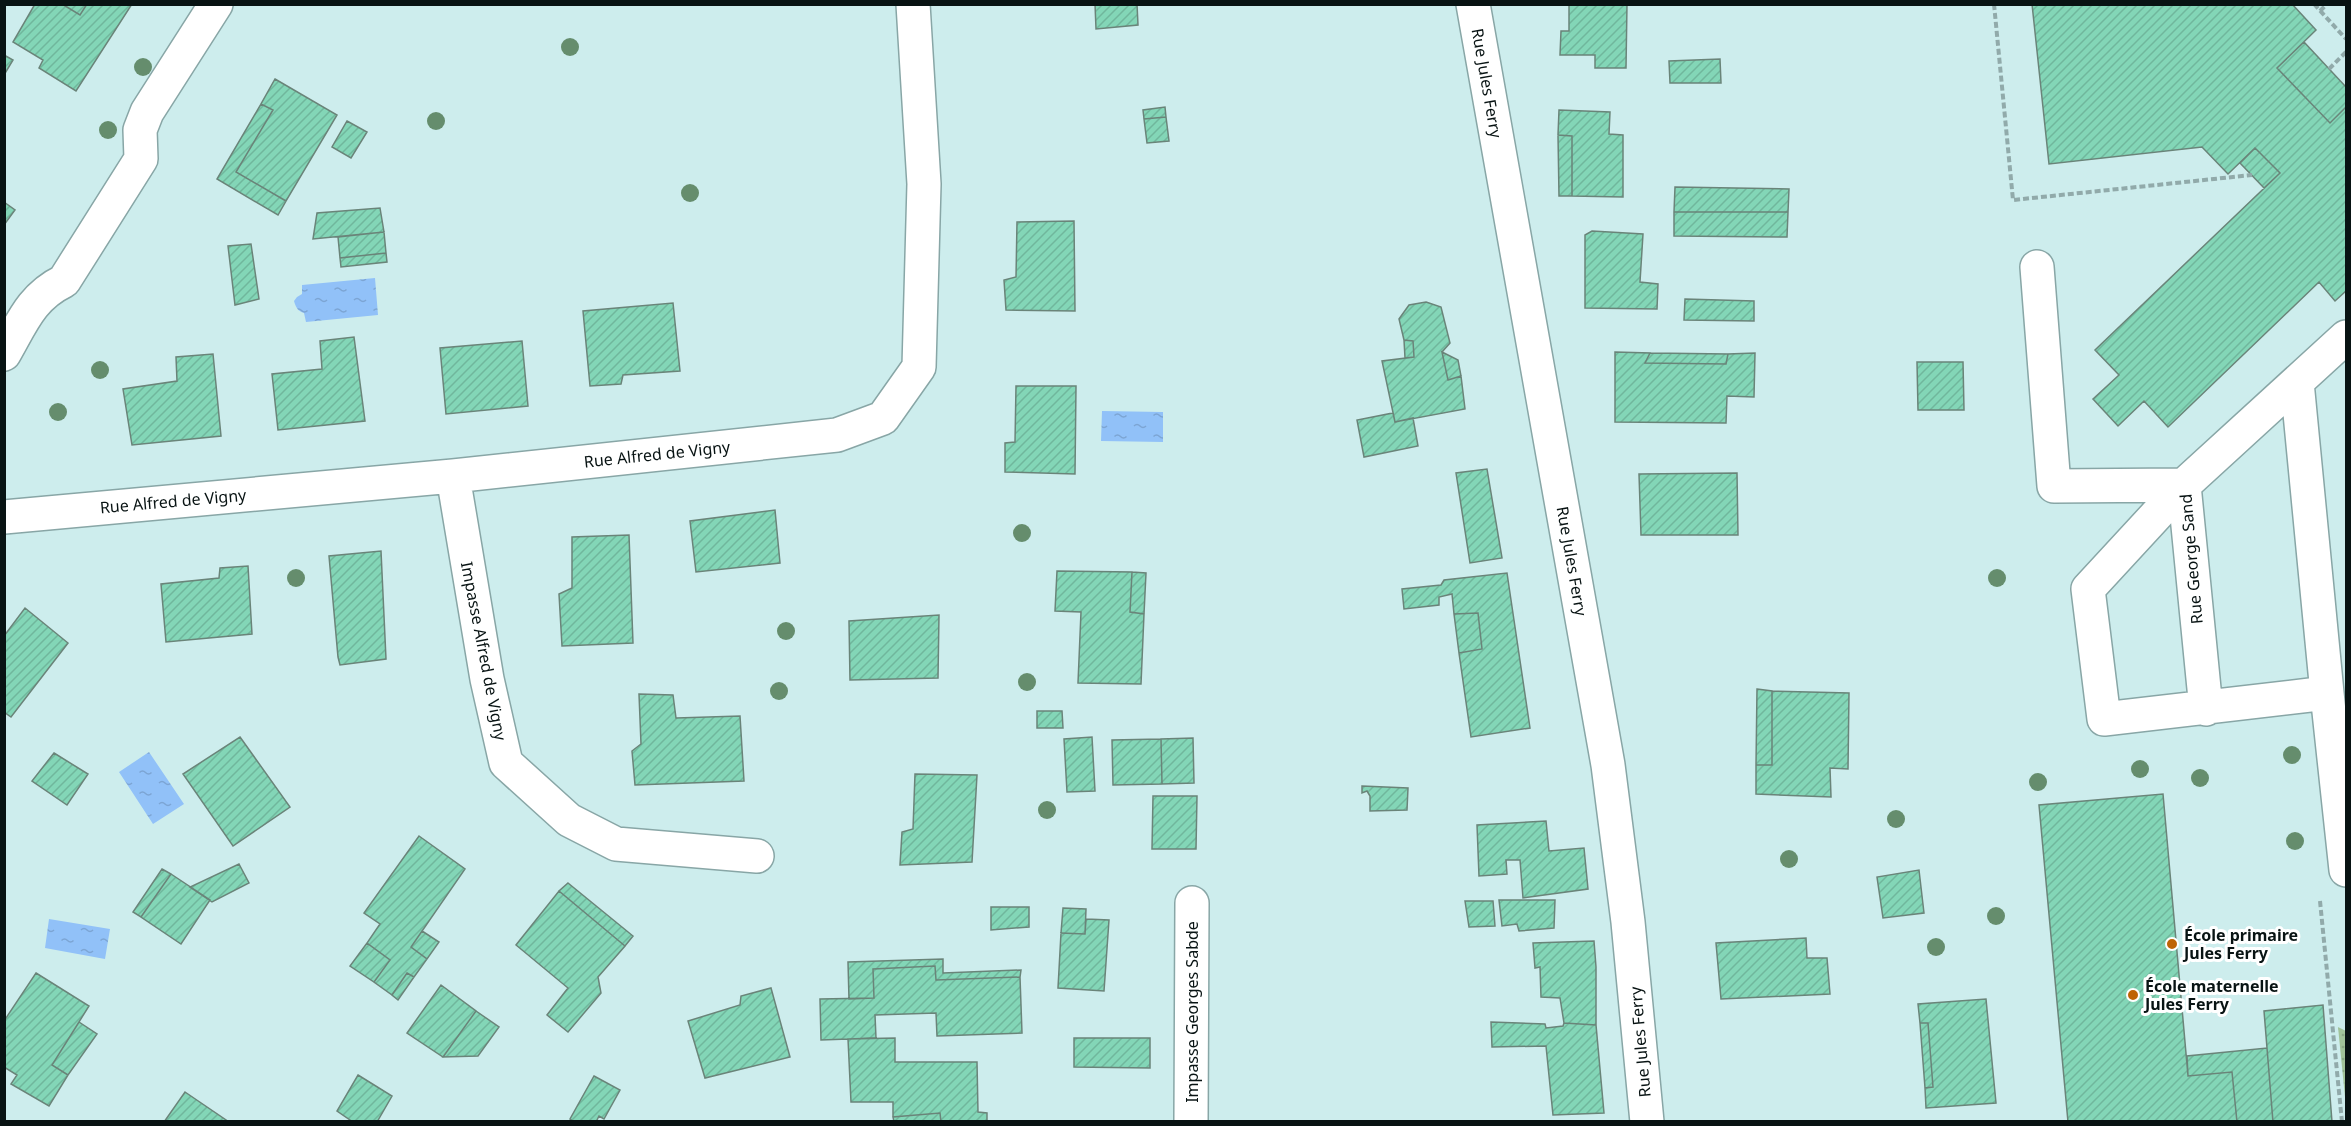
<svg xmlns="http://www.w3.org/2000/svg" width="2351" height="1126" viewBox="0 0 2351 1126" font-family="'Noto Sans',sans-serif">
	<defs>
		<pattern id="grass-dots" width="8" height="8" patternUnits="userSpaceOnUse" patternTransform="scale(1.5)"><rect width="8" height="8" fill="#a1c49a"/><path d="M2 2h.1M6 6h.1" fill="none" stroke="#89a884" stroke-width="1.8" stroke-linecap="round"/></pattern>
		<pattern id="water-ripples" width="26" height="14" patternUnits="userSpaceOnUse" patternTransform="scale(1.5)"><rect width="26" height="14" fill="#91c1f8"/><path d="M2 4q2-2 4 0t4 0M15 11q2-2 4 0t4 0" fill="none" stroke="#7ca5d4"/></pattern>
		<pattern id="building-hatch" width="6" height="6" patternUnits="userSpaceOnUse" patternTransform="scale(1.5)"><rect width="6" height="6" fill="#83d6b7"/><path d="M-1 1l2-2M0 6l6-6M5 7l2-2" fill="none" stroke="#70b79c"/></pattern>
	</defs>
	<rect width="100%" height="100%" fill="#cdeded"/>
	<!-- grass -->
	<path fill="url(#grass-dots)" d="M2338,1027L2346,1031V1107Z"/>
	<!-- water -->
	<path fill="url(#water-ripples)" d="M375,278L378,315L306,322L304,313C298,311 296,308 294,301L297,297L302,294V285Z
		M1102,411L1163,412V442L1101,441Z
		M149,752L184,804L153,824L119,772Z
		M49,919L110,929L105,959L45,948Z"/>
	<!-- building -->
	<path fill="url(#building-hatch)" stroke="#6a8479" stroke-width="1.5" d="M35,4H62L80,15L87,4H132L76,91L39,68L43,60L13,42Z
		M62,4H87L80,15Z
		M1095,4H1137L1138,25L1096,29Z
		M1569,4H1627L1626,68H1595V55H1560L1561,31H1569Z
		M2032,4H2292L2316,30L2277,68L2330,123L2346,107V291L2335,301L2319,282L2168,427L2144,401L2118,426L2093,399L2119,375L2095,350L2280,173L2255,148L2228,174L2202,147L2049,164Z
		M2304,42L2346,87V107L2330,123L2277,68Z
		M4,55L13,60L4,75Z
		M1720,59L1721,83H1670L1669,61Z
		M275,79L337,115L286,201L236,172L273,110L261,104Z
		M261,104L273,110L236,172L286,201L278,215L217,179Z
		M1165,107L1166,117L1144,119L1143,110Z
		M1559,110L1610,112L1609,134L1623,135V197L1572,196V136L1558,135Z
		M1166,117L1169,141L1147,143L1144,119Z
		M347,121L367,132L351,158L332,147Z
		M1558,135L1572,136V196H1559Z
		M2255,148L2280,173L2264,188L2240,163Z
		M1675,187L1789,189L1788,212H1674Z
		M4,202L15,210L4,225Z
		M380,208L384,232L313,239L317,213Z
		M1674,212H1788L1787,237L1674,236Z
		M1074,221L1075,311L1006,310L1004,280L1016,277L1017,222Z
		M1592,231L1643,234L1640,282L1658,284L1657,309L1585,308V235Z
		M384,232L386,253L340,258L338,237Z
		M251,244L259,299L235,305L228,246Z
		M386,253L387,262L341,267L340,258Z
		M1685,299L1754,301V321L1684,320Z
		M1426,302L1441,307L1450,343L1442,352L1448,380L1461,376L1465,409L1395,422L1382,361L1414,357L1413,341L1404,340L1399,319L1409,305Z
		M673,303L680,371L623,375L621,384L590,386L583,311Z
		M354,337L365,421L278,430L272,374L322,369L320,341Z
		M1404,340L1413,341L1414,357L1405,358Z
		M522,341L528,406L446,414L440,348Z
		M1442,352L1458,360L1461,376L1448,380Z
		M1615,352L1650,353L1645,363L1726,364L1728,354L1755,353L1754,397L1727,396L1726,423L1615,422Z
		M1650,353L1728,354L1726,364L1645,363Z
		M213,354L221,436L132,445L123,389L177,381L176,357Z
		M1917,362H1963L1964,410H1918Z
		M1016,386H1076L1075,474L1005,472V443L1015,442Z
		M1393,413L1395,422L1413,418L1418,446L1364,457L1357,420Z
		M1487,469L1502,558L1470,563L1456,473Z
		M1737,473L1738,535H1641L1639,474Z
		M775,510L780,563L696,572L690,521Z
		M629,535L633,643L562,646L559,594L572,588V537Z
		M381,551L386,659L340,665L338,657L329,556Z
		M248,566L252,634L166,642L161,584L219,578L220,568Z
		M1057,571L1132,572L1130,612L1144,614L1141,684L1078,683L1081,612L1055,611Z
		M1132,572L1146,573L1144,614L1130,612Z
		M1507,573L1530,728L1471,737L1459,653L1482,649L1478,613L1454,614L1452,594L1439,597V605L1404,609L1402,589L1441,585L1444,580Z
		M25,608L68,643L11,717L4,712V636Z
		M1478,613L1482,649L1459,653L1454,614Z
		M939,615L938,678L850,680L849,621Z
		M1757,689L1772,691V765H1756Z
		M1772,691L1849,693L1848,769L1830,768L1831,797L1756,794V765H1772Z
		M639,694L673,695L676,718L740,716L744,781L635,785L632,751L641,744Z
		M1037,711H1062L1063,728H1037Z
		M240,737L290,807L233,846L183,774Z
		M1092,737L1095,791L1067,792L1064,739Z
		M1193,738L1194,783L1162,784L1161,739Z
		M1161,739L1162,784L1113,785L1112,740Z
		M54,753L88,774L67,805L32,781Z
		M915,774L977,775L972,862L900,865L902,832L913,829Z
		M1362,786L1408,788L1407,810L1370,811V796L1367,791L1362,793Z
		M2163,794L2188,1076L2232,1072L2237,1122H2068L2039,805Z
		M1153,796H1197L1196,849H1152Z
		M1546,821L1549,851L1584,848L1588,889L1523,898L1520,860H1506L1507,874L1479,876L1477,825Z
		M419,836L465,869L411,947L427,959L414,977L407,973L392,995L374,982L390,960L367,943L380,924L364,913Z
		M239,864L249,883L212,902L190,887Z
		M162,869L171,874L141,917L133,912Z
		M1919,870L1924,913L1883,918L1877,877Z
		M171,874L210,900L181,944L141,917Z
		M568,883L633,936L625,946L559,891Z
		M559,891L625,946L598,977L601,993L568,1032L547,1015L568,988L516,945Z
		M1499,900H1555L1554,928L1519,931L1517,924L1502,926Z
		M1465,901H1493L1495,926L1469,927Z
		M991,907H1029V927L991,930Z
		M1063,908L1086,909L1085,934L1061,933Z
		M1086,919L1109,920L1104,991L1058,988L1061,933L1085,934Z
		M422,931L439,942L427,959L411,947Z
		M1806,938L1807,958H1827L1830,994L1721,999L1716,943Z
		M1594,941L1596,967V1025L1564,1023L1560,998L1541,997L1540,967L1535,968L1533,943Z
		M367,943L390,960L374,982L350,966Z
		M943,959V973L1021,970L1020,977L936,980L935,966L873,969L874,998L849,999L848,962Z
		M935,966L936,980L1020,977L1022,1033L937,1036L936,1013L875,1015L876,1038L821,1040L820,999L874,998L873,969Z
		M36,973L89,1006L52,1065L68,1075L49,1106L11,1084L17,1075L4,1067V1021Z
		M407,973L414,977L398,1000L392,995Z
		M441,985L476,1011L443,1057L407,1033Z
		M771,988L790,1057L705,1078L688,1021L740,1005L741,996Z
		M1986,999L1996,1103L1926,1108L1925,1088L1933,1087L1928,1023H1920L1918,1004Z
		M2323,1005L2332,1122H2273L2264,1011Z
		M476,1011L499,1027L478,1056L443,1057Z
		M79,1022L97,1034L68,1075L52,1065Z
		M1491,1022L1545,1024L1546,1028L1563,1026L1564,1023L1596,1025L1604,1113L1553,1115L1546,1046L1492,1047Z
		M1920,1023H1928L1933,1087L1925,1088Z
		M895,1038V1062H977L978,1112L987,1113V1122H941L940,1113L893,1117V1102H851L848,1039Z
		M1074,1038H1150V1068L1074,1067Z
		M2267,1048L2273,1122H2237L2232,1072L2188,1076L2187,1056Z
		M358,1075L392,1096L377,1122H353L337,1111Z
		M594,1076L620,1090L604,1119L599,1116L596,1122H574L570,1119Z
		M185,1092L229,1122H164Z
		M940,1113L941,1122H894L893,1117Z"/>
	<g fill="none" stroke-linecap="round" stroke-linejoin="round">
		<!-- minor casing -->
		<g stroke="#88a6a6" stroke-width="36">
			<path id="minor" d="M1473,4L1608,765L1628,922L1647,1122
				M2037,267L2054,486L2184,485L2088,589L2104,719L2327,693L2297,382
				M4,354C22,323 31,297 64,281L141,159L140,130L147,112L216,4
				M453,476L487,679L506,763L569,820L616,844L757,856
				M4,517L453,476L837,435L883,418L919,367L924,184L913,4
				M2327,693L2346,870
				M2206,709L2184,485L2346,337
				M1191,1122L1192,903"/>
		</g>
		<!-- path -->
		<path stroke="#91aaaa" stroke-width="4" stroke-dasharray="6 3" stroke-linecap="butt" d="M1994,4L2013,200L2252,175
			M2314,4L2346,39
			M2320,11L2327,4
			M2329,69L2346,52
			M2320,901L2342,1122"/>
		<!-- minor -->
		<use href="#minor" stroke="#fff" stroke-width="33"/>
	</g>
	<!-- trees -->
	<g fill="#658d6d">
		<circle cx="570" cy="47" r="9"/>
		<circle cx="143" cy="67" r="9"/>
		<circle cx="436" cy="121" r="9"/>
		<circle cx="108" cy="130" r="9"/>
		<circle cx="690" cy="193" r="9"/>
		<circle cx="100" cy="370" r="9"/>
		<circle cx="58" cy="412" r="9"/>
		<circle cx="1022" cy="533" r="9"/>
		<circle cx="296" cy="578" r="9"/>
		<circle cx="1997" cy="578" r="9"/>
		<circle cx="786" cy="631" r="9"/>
		<circle cx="1027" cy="682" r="9"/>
		<circle cx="779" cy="691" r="9"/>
		<circle cx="2292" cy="755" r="9"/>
		<circle cx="2140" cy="769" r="9"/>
		<circle cx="2200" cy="778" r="9"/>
		<circle cx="2038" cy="782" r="9"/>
		<circle cx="1047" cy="810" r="9"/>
		<circle cx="1896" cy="819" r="9"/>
		<circle cx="2295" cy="841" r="9"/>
		<circle cx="1789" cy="859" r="9"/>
		<circle cx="1996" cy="916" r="9"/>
		<circle cx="1936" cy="947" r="9"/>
	</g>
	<!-- markers -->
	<g fill="#be6405" stroke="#fff" stroke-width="2">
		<circle cx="2172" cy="944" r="6"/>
		<circle cx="2133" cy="995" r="6"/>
	</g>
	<g text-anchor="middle" stroke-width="6" stroke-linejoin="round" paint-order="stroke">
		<!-- street labels -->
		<g font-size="16" fill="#081313" stroke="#fff">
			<text transform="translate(1487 83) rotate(80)" y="6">Rue Jules Ferry</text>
			<text transform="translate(657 454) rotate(-6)" y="6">Rue Alfred de Vigny</text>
			<text transform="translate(173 501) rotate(-5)" y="6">Rue Alfred de Vigny</text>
			<text transform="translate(2191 559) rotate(-95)" y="6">Rue George Sand</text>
			<text transform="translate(1572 561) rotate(80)" y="6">Rue Jules Ferry</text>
			<text transform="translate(484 651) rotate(79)" y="6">Impasse Alfred de Vigny</text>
			<text transform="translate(1192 1012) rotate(-90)" y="6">Impasse Georges Sabde</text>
			<text transform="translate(1640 1042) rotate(-95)" y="6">Rue Jules Ferry</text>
		</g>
		<!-- poi labels -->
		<g font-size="16" font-weight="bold" fill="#081313" stroke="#fff" text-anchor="start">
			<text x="2184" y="941">École primaire<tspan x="2184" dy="18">Jules Ferry</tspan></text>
			<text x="2145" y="992">École maternelle<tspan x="2145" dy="18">Jules Ferry</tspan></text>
		</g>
	</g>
	<!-- border -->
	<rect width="2351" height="1126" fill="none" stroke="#081313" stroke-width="12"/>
</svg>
